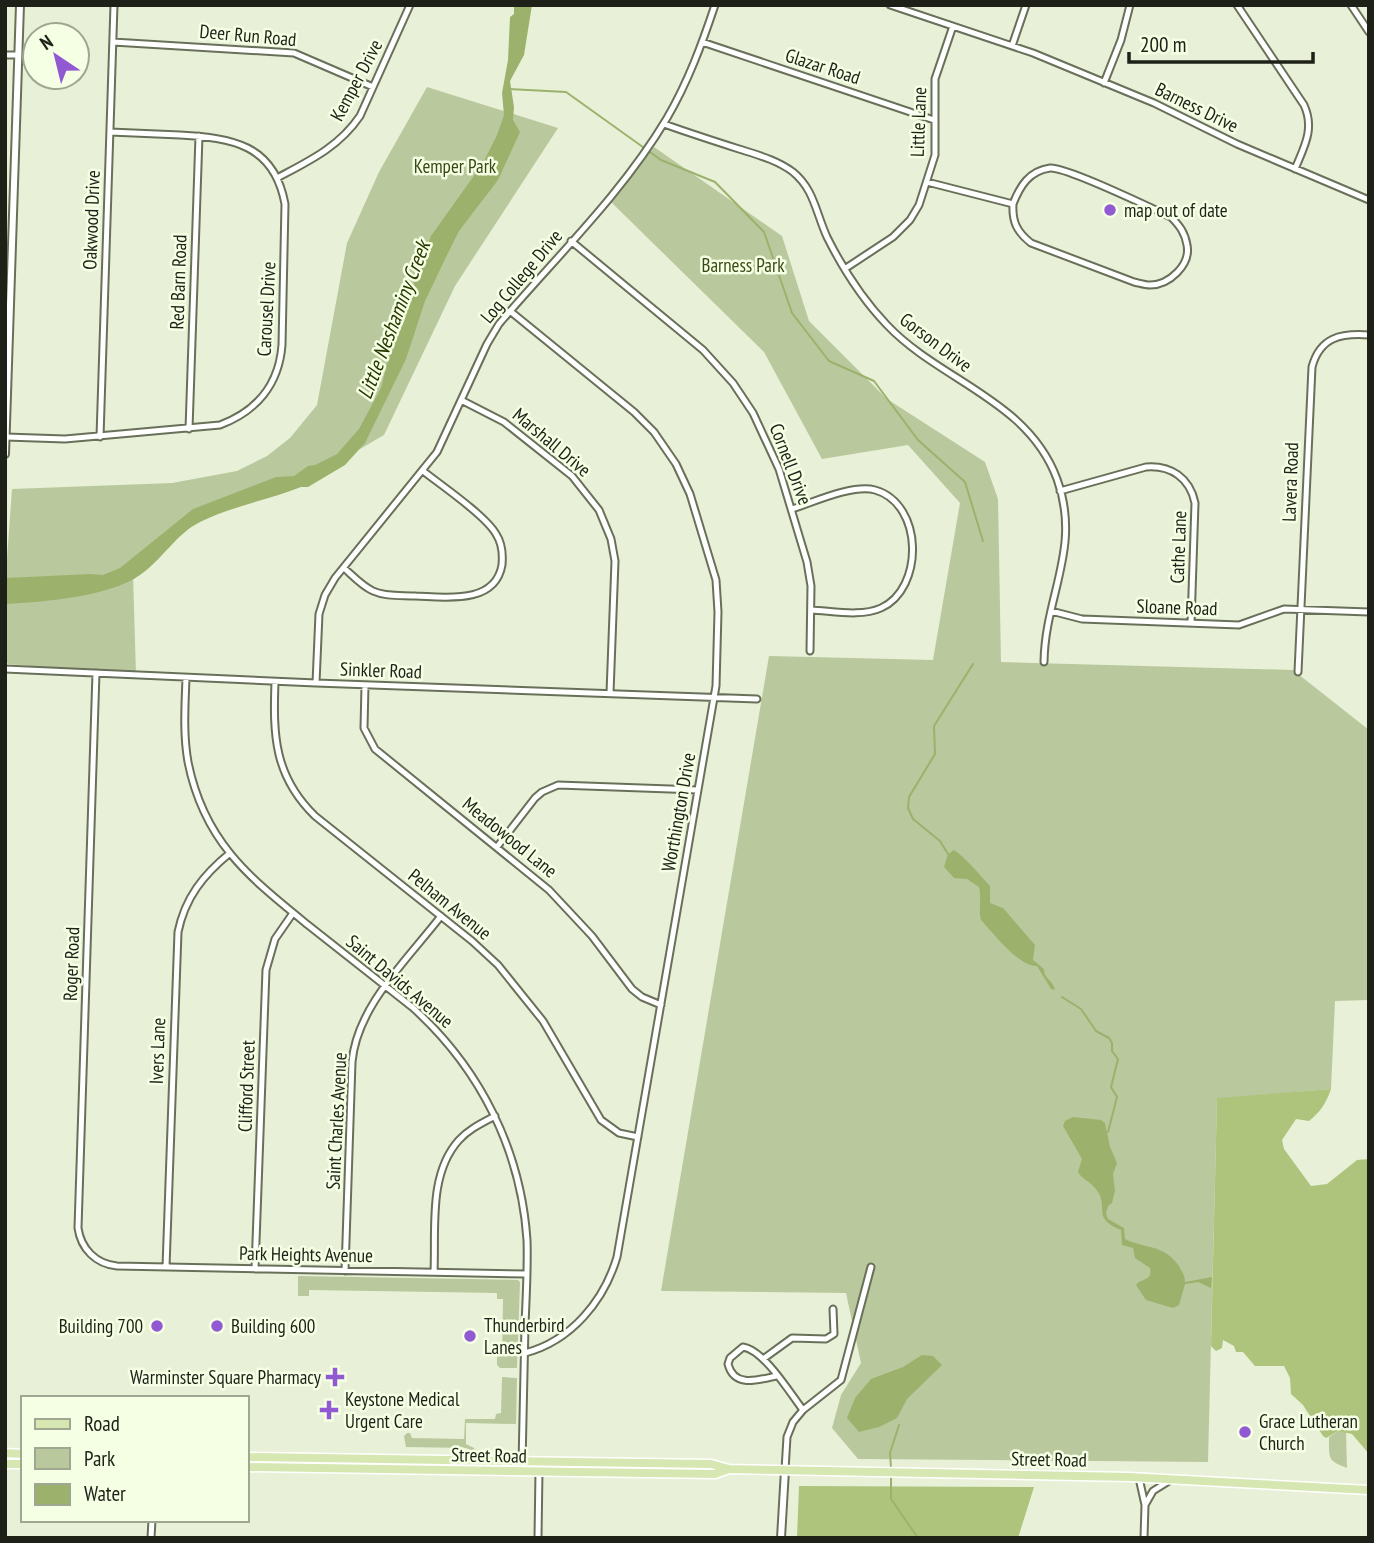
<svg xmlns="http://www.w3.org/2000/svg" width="1374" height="1543" viewBox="0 0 1374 1543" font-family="'PT Sans Narrow',sans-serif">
	<rect width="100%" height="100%" fill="#e8f1d7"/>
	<!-- green -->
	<path fill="#bac89e" d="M427,87L558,128L455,286L384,435L312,477L191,523L133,574L136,675L8,664L5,660L6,572L12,489L172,483L237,471L267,456L290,438L317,405L347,243L379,172Z
		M654,147L782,236L809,321L887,399L985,462L998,499L1001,662L1293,670L1369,730V1000L1335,1001L1331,1089L1217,1099L1208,1462L858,1459L832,1428L841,1395L861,1363L846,1293L661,1291L769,656L933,660L960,503L908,445L822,459L764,352L611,202Z
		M298,1276L518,1280L520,1282L517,1368H500L497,1365V1356L502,1355L503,1299H497V1293L309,1290V1296H298Z
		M502,1377L517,1378L516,1424L466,1423V1444L474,1448L475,1452L466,1448L406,1447L404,1436L407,1433H410L412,1438L464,1439L465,1419H495L496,1414L501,1413Z
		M1338,1431H1346L1347,1468C1327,1461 1329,1458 1329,1437Z"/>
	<!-- forest -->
	<path fill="#aec47d" d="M1331,1089C1326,1104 1320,1112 1309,1121L1296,1119L1282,1140L1284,1149L1311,1186L1327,1184L1357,1160L1369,1159V1454L1352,1434L1338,1431L1326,1438L1323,1436L1303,1405L1291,1394L1290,1378L1284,1366H1255L1243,1352H1236L1234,1346L1223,1340L1222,1348L1216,1351L1211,1346L1217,1098Z
		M799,1486L1034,1487L1018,1538H797Z"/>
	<!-- water -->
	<path fill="#9cb26c" d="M514,5H532L524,55L510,81L514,107L513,120L520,132L498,180L459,231L449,251L425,301L406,359L365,443L345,465L308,487H301C268,500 233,506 200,522C176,534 162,560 140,575C109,597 43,602 5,604V578L90,574L103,575L120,568L193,509L276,477L294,476L308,466L315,465L337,454L359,429L381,388L389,357L405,319L409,297L431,236L483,163L497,135L504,115L502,93L508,60L510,17L514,14Z
		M954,850C967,859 978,873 990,886V903L1003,908L1035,945L1033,960L1044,969C1043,978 1054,981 1055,990L1051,989L1037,966C1019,967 993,933 981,920C978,911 982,899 979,887L967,879L954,878L944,867L948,854Z
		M1073,1117L1101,1120L1105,1123L1110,1147L1117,1163L1113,1174L1115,1191L1112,1203L1108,1206L1106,1213L1108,1219L1124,1228L1125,1239C1145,1249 1164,1244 1179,1266C1182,1272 1185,1275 1185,1282L1212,1277L1211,1288L1198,1282L1185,1284L1179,1305L1173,1308L1146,1300L1136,1285C1141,1278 1153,1281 1150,1268L1135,1258L1133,1248L1122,1245L1121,1230C1089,1217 1112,1206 1094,1187C1089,1181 1082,1179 1078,1172L1082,1159L1063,1126L1065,1121Z
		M922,1355L933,1356L942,1365L907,1399L897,1418L879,1427L859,1432L847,1418L855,1398L871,1379L903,1367Z"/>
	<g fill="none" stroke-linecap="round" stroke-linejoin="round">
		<!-- stream -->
		<path stroke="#9cb26c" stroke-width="2" d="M509,89L566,92L661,160L715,182L764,232L792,313L829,361L874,381L918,440L965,482L983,541
			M948,854L940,841L913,819L908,808L909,797L935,754L934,726L973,664
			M1062,997L1081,1009L1096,1031L1109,1038L1112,1043V1051L1118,1059L1111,1087L1117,1097L1108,1132
			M891,1468L890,1453L899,1425
			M891,1474V1499L918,1538"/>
		<!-- minor casing -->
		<g stroke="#687059" stroke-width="9">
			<path id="minor" d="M890,5L1033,53L1154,103L1237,144L1369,200
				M1237,5L1304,105C1315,129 1304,147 1295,169
				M1351,5L1369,32
				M113,42L294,53L373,87
				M702,42L934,120
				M1012,46L1026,5
				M5,55H18
				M1104,83L1121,40L1130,5
				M664,124C689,133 714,141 739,149C758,155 777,160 793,172C814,189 816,213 827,237C842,267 863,300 887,325C940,381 1028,400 1057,479C1082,548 1045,595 1044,662
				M277,178C309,161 339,147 360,116L410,5
				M927,182L1013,204C1012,222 1017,232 1031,243L1134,282C1139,283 1145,285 1150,285C1169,285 1191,265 1187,245C1185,233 1180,226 1171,217C1151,208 1067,167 1050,168C1029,171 1020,186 1013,204
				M571,241L703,350L733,383L753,413L779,469L807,562L811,586L810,651
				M846,268L893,237L910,220L919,205L935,155V79L953,26
				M510,311L634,412L654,432L676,464L690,494L716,580L718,612L716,686L617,1257C604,1301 571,1341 525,1353
				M461,400L504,422L572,476L599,510L611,539L615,561L610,693
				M189,429L199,136
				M6,437L65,439L220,425C257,411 279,384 282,345L285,204C274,144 232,138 180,135C157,134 133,133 110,132
				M100,437L114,5
				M1060,491L1146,467C1171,465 1190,478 1195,503L1191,623
				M792,509C814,502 853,484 875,490C924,504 924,589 881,608C861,617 833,611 811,610
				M344,568C353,576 362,586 373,591C386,597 402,595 416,596C445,597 495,605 502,565C503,554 502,543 496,534C486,516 441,485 423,471
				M1051,611L1082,619L1239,625L1284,609L1369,612
				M5,669L316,683L757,699
				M1298,672L1312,367C1320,337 1341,333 1369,335
				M96,673L78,1228C81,1249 96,1264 117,1266L527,1274
				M186,678C185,706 183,734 188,762C204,842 249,877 308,925C343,953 378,980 412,1007C480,1068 521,1150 527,1240C528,1269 526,1297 525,1326C524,1372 523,1418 522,1464
				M275,682C273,735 274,776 315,816L472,941L498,965L543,1021L601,1120L619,1133L638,1137
				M316,683L319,614L325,595L335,578L437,452L487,344L499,324C556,257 622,194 667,118C688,82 702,44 715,5
				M365,685L364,728L375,749L549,890L592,936L632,989L642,997L661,1005
				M497,847L535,798L542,792L558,785L698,790
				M166,1267L178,932C185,898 203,875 230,853
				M255,1269L266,970L275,939L293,913
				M345,1271L352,1062C357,1006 408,959 441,916
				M434,1272C436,1230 428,1174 459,1140C469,1129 482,1123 495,1116
				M763,1359L792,1338L826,1339L834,1334L833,1309
				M776,1376C758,1380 734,1388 728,1364L730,1358L743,1347C764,1350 790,1393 803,1410
				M785,1470L787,1437L793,1422L803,1410L841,1380L871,1267
				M1139,1478L1145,1505L1144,1538
				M1145,1505L1153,1491L1169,1481
				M151,1538L152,1520
				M538,1538L539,1471"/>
		</g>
		<!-- tertiary casing -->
		<g stroke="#687059" stroke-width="10">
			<path id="tertiary" d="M5,454L20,5
				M781,1538L785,1470"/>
		</g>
		<!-- primary casing -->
		<g stroke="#fff" stroke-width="11">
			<path id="primary" d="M5,1453L23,1454
				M247,1457L711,1464L729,1469
				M5,1464H23
				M247,1467L715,1474L729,1469L1129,1477L1369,1490"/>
		</g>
		<!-- minor -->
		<use href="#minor" stroke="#fff" stroke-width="5"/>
		<!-- tertiary -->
		<use href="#tertiary" stroke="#fff" stroke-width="6"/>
		<!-- primary -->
		<use href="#primary" stroke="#d7e7b2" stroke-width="8"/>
	</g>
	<!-- markers -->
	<g fill="#925ad2" stroke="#f5ffe4" stroke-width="2.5">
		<circle cx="1110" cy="210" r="7"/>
		<circle cx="157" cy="1326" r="7"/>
		<circle cx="217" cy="1326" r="7"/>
		<circle cx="470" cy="1336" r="7"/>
		<path d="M331.5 1366.5h7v7h7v7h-7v7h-7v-7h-7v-7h7z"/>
		<path d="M325.5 1399.5h7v7h7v7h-7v7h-7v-7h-7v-7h7z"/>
		<circle cx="1245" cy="1432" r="7"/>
	</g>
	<g text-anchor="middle" stroke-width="5" stroke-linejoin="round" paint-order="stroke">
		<!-- street labels -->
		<g font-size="19" fill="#1e2118" stroke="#f5ffe4">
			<text transform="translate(248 35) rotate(5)" y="7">Deer Run Road</text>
			<text transform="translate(823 66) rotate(18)" y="7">Glazar Road</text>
			<text transform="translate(356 80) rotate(-62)" y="7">Kemper Drive</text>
			<text transform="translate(1197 107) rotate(26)" y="7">Barness Drive</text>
			<text transform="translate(918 122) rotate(-88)" y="7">Little Lane</text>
			<text transform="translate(91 220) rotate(-88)" y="7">Oakwood Drive</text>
			<text transform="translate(521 276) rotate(-50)" y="7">Log College Drive</text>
			<text transform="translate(178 282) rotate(-88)" y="7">Red Barn Road</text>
			<text transform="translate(266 309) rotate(-87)" y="7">Carousel Drive</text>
			<text transform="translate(936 342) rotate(37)" y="7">Gorson Drive</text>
			<text transform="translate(552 442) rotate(40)" y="7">Marshall Drive</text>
			<text transform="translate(791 464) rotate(69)" y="7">Cornell Drive</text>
			<text transform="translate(1290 482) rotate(-88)" y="7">Lavera Road</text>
			<text transform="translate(1178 547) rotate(-88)" y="7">Cathe Lane</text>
			<text transform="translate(1177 607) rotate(2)" y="7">Sloane Road</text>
			<text transform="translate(381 670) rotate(2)" y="7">Sinkler Road</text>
			<text transform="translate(678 812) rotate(-80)" y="7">Worthington Drive</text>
			<text transform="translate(510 837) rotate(39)" y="7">Meadowood Lane</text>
			<text transform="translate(450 904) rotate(39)" y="7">Pelham Avenue</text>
			<text transform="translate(71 964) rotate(-88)" y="7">Roger Road</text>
			<text transform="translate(400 981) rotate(40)" y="7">Saint Davids Avenue</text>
			<text transform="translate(157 1051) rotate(-88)" y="7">Ivers Lane</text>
			<text transform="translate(246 1086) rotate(-88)" y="7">Clifford Street</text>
			<text transform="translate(336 1121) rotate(-87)" y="7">Saint Charles Avenue</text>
			<text transform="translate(306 1254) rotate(1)" y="7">Park Heights Avenue</text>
			<text transform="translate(489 1455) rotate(1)" y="7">Street Road</text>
			<text transform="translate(1049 1459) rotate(1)" y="7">Street Road</text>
		</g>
		<!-- park labels -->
		<g font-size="19" fill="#3b4815" stroke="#f5ffe4">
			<text x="455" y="173">Kemper Park</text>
			<text x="743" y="272">Barness Park</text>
		</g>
		<!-- poi labels -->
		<g font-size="19" fill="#1e2118" stroke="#f5ffe4" text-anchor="start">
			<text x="1124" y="217">map out of date</text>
			<text x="484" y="1332">Thunderbird<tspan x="484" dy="22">Lanes</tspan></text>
			<text x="143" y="1333" text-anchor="end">Building 700</text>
			<text x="231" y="1333">Building 600</text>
			<text x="321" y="1384" text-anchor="end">Warminster Square Pharmacy</text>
			<text x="345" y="1406">Keystone Medical<tspan x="345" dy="22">Urgent Care</tspan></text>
			<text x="1259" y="1428">Grace Lutheran<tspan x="1259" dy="22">Church</tspan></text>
		</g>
		<!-- water labels -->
		<g font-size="21" font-style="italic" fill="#2b3701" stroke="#f5ffe4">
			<text transform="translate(394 320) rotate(-69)" y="7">Little Neshaminy Creek</text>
		</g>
	</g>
	<!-- border -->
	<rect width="1374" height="1543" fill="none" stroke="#1e2118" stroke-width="14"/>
	<!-- legend -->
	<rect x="21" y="1396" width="228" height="126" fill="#f5ffe4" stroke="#9fa692" stroke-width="2"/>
	<rect x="35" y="1419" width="35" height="10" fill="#d7e7b2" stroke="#9fa692" stroke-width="2"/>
	<text x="84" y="1431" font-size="21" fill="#1e2118">Road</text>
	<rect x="35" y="1448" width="35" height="21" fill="#bac89e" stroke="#9fa692" stroke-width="2"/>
	<text x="84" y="1466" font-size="21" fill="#1e2118">Park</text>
	<rect x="35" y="1484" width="35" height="21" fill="#9cb26c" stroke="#9fa692" stroke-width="2"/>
	<text x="84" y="1501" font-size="21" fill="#1e2118">Water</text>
	<!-- north arrow -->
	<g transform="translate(56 56) rotate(325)"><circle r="33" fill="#f5ffe4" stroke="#9fa692" stroke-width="2"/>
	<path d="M0-5L12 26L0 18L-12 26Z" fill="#925ad2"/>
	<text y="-10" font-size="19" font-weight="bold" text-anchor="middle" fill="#1e2118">N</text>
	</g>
	<!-- scale -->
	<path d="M1129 52v10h184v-10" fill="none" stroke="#1e2118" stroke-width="3.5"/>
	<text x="1140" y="52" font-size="21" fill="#1e2118" stroke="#f5ffe4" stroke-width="5" paint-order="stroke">200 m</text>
</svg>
